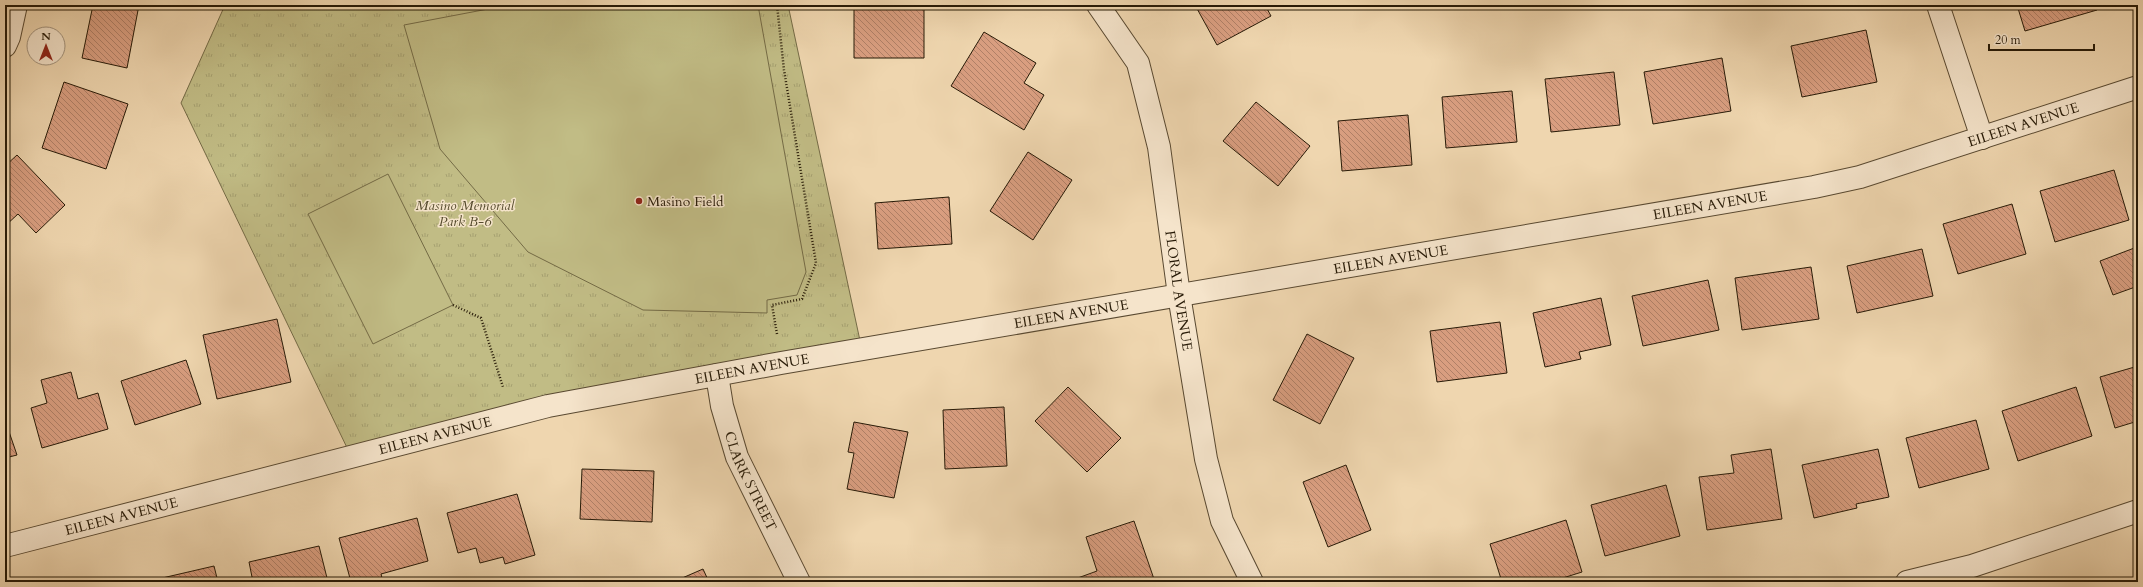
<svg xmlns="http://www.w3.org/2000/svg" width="2143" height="587" viewBox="0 0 2143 587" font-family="Cardo,serif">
	<defs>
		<pattern id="park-tufts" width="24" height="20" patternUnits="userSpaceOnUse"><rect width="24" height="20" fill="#c1bc85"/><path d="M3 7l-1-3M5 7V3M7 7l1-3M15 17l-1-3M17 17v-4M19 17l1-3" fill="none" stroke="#a6a171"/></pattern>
		<pattern id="building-back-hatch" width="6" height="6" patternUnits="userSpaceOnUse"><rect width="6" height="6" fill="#d99e80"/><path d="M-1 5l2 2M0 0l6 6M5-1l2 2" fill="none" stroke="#b08067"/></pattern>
	</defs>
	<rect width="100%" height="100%" fill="#efd6af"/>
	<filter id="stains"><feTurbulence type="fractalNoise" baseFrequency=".005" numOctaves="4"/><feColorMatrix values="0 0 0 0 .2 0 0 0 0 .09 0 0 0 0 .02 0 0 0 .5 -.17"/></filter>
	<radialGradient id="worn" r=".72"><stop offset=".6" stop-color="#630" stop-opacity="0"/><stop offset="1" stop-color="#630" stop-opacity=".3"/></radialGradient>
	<!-- park -->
	<path fill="url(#park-tufts)" stroke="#746b46" d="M225,5H788L862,350L351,456L181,103Z"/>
	<!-- pitch -->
	<path fill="#c1bc85" stroke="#746b46" d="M509,5H758L806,272L797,295L767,300V313L643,310L528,252L440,149L404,25Z
		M388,174L453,305L373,344L308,214Z"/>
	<!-- building -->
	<path fill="url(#building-back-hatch)" stroke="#271a07" d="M93,5H139L127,68L82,58Z
		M1195,5H1265L1271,16L1217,45Z
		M2017,5H2096L2097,10L2025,31Z
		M854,7H924V58H854Z
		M1866,30L1877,82L1802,97L1791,46Z
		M984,32L1036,63L1024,83L1044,95L1024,130L951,86Z
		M1722,58L1731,111L1653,124L1644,72Z
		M1614,72L1620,125L1551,132L1545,79Z
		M64,82L128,104L106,169L42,148Z
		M1512,91L1517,142L1446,148L1442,97Z
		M1256,102L1310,146L1278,186L1223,141Z
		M1408,115L1412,165L1342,171L1338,121Z
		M1028,152L1072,180L1033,240L990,211Z
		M17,155L65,205L36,233L18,214L5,226V166Z
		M2114,170L2129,220L2055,242L2040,191Z
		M949,197L952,244L878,249L875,203Z
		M2012,204L2026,254L1958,274L1943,224Z
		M2137,247L2138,286L2113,295L2100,261Z
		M1922,249L1933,296L1857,313L1847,266Z
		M1811,267L1819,319L1742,330L1735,278Z
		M1708,280L1719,330L1643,346L1632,296Z
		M1601,298L1611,345L1579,352L1581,359L1545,367L1533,313Z
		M277,319L291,382L217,399L203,335Z
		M1500,322L1507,373L1437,382L1430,331Z
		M1307,334L1354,358L1320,424L1273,400Z
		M186,360L201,404L135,425L121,381Z
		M2138,366V421L2115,428L2100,377Z
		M71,372L78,399L98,393L108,429L42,448L31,408L47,403L41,380Z
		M1068,387L1121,438L1087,472L1035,421Z
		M2076,387L2092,436L2018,461L2002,411Z
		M1004,407L1007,466L945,469L943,410Z
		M5,420L17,455L5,458Z
		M1976,420L1989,469L1919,488L1906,438Z
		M854,422L908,432L894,498L847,489L854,453L848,452Z
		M1771,449L1782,519L1707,530L1699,477L1734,473L1731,455Z
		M1878,449L1889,497L1856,504L1857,508L1814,518L1802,465Z
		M1346,465L1371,530L1328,547L1303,482Z
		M582,469L654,471L652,522L580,519Z
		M1666,485L1680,536L1605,556L1591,505Z
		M517,494L535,555L505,564L503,557L480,563L476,548L458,553L447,513Z
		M417,518L428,561L381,574L383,582H351L339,538Z
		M1566,520L1582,572L1550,582H1502L1490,544Z
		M1134,521L1155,582H1076L1075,579L1097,571L1086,537Z
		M319,546L328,582H253L249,562Z
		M214,566L218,582H145Z
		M703,569L709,582H673Z"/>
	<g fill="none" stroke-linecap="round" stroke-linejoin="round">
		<!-- street casing -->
		<g stroke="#594931" stroke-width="24">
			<g id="street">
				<path id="s1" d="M1098,5L1138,63L1159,147L1179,295L1206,459L1222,521L1252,582"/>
				<path d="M1938,5L1982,138"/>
				<path d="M5,46L9,37L16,5"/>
				<path id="s2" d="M717,375L722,406L737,457L799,582"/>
				<path id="s3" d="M5,546L548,406L781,363L1814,187L1860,177L2138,87"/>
				<path d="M1907,582L1972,566L2138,511"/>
			</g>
		</g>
		<!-- path -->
		<path stroke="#271a07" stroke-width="2.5" stroke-dasharray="1 2" stroke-linecap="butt" d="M453,305L481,318L503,387
			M777,334L772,305L802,299L816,263L784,70L777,5"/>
		<!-- street -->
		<use href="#street" stroke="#f5e4cb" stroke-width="22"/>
	</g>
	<!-- markers -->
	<circle fill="#8f2418" stroke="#f5e4cb" stroke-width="1.5" cx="639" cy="201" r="4"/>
	<g text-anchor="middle" stroke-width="3" stroke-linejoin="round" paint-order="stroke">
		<!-- street labels -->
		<g font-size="14" fill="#271a07" stroke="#f5e4cb">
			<text dy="5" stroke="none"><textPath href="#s3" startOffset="2064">EILEEN AVENUE</textPath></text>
			<text dy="5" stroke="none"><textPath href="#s3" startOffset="1740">EILEEN AVENUE</textPath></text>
			<text dy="5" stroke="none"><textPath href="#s3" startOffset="1416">EILEEN AVENUE</textPath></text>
			<text dy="5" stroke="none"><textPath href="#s1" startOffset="302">FLORAL AVENUE</textPath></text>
			<text dy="5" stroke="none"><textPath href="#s3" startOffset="1092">EILEEN AVENUE</textPath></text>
			<text dy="5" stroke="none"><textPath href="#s3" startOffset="768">EILEEN AVENUE</textPath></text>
			<text dy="5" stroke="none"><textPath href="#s3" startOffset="444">EILEEN AVENUE</textPath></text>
			<text dy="5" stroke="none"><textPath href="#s2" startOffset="112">CLARK STREET</textPath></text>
			<text dy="5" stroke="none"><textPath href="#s3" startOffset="120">EILEEN AVENUE</textPath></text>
		</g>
		<!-- poi labels -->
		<g font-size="14" fill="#271a07" stroke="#f5e4cb" text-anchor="start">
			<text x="647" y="206">Masino Field</text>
		</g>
		<!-- park labels -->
		<g font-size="14" font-style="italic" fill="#554b2d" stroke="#f5e4cb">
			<text x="465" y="210">Masino Memorial<tspan x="465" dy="16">Park B-6</tspan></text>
		</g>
	</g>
	<!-- margin -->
	<rect width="2143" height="587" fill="none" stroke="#efd6af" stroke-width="20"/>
	<rect x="6" y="6" width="2131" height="575" fill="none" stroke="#271a07" stroke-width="2"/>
	<rect x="10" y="10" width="2123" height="567" fill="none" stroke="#271a07"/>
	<!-- north arrow -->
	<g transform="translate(46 46)"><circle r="19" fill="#f5e4cb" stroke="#a3937d"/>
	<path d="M0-3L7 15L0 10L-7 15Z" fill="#8f2418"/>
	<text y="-6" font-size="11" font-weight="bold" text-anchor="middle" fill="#271a07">N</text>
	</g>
	<!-- scale -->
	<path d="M1989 44v6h105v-6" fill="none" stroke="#271a07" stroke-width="2"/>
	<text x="1995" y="44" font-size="12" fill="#271a07" stroke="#f5e4cb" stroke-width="3" paint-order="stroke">20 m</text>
	<rect width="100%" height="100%" filter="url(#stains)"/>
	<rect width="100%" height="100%" fill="url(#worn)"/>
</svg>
